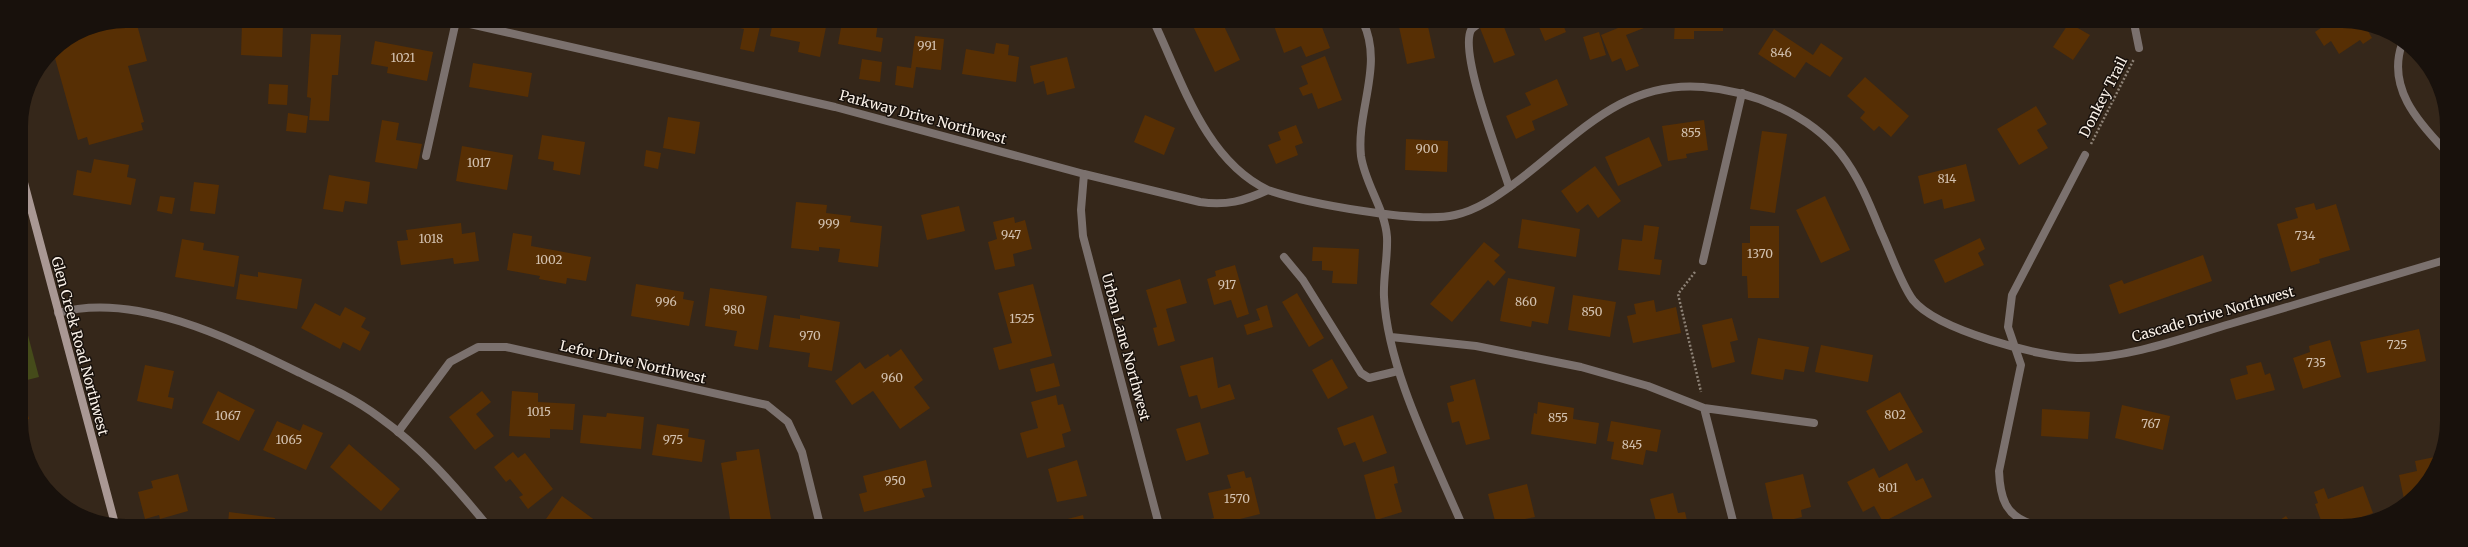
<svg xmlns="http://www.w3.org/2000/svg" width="2468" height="547" viewBox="0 0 2468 547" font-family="Merriweather,serif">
	<rect width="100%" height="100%" fill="#35271a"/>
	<!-- green -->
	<path fill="#454b1a" d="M22,313L39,377L23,381Z"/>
	<!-- building -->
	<path fill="#572f04" d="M126,21H136L147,61L128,66L144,122L141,123L143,130L89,145L87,137L78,140L53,51L65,43L75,40L74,37L86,29Z
		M730,22H761L754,52L740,49L744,29L729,25Z
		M773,22H827L820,57L798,52L800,42L770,36Z
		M842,22H878L876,37L883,38L881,52L838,44Z
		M1202,22H1232L1224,26L1240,60L1215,72L1193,26Z
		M1284,22H1320L1330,48L1306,57L1301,46L1284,53L1274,26Z
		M1398,22H1427L1435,58L1407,64Z
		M1495,22H1502L1515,55L1494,63L1480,28Z
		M1537,22H1562L1566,32L1545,41Z
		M1621,22H1642L1644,28L1626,35L1639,66L1626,71L1621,58L1612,62L1601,35L1618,28L1617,24Z
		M1675,22H1723V31H1694V39H1674Z
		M242,23L283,24L282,57L241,55Z
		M2069,23L2090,35L2073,60L2053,47Z
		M2328,23H2362L2372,28L2368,31L2372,38L2363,44L2360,40L2339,54L2331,41L2324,46L2315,32Z
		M1774,29L1813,55L1821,43L1843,58L1830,77L1806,62L1795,78L1758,54Z
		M1599,32L1606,55L1590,60L1583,37Z
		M311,34L341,35L338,75H332L329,121L309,120L311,98L307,97Z
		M915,36L944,39L941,70L916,67L913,88L895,85L897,66L911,68Z
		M375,41L433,52L427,81L387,73L388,67L371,64Z
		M996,43L1009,45L1008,55L1019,57L1016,82L962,74L966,49L994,54Z
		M1325,56L1342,100L1318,109L1312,93L1303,96L1299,88L1308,84L1301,66Z
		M1067,57L1075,88L1047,95L1044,81L1034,84L1030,66Z
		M862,59L882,62L880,82L859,79Z
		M473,63L532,73L528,97L469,87Z
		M1865,77L1909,116L1891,137L1879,126L1874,131L1860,118L1865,112L1847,96Z
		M1557,79L1568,105L1532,121L1535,130L1516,139L1506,116L1531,105L1525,93Z
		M269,84L288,85L287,105L268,104Z
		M2036,106L2047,124L2037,130L2048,148L2019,165L1997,129Z
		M288,113L308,116L306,133L286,131Z
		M1145,115L1175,128L1164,155L1134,142Z
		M668,117L700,122L695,154L663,148Z
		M382,120L399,123L396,140L422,144L417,169L375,162Z
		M1704,120L1708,150L1686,154L1687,158L1668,161L1662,126Z
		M1296,125L1303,143L1295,146L1298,155L1276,164L1268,145L1281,140L1278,132Z
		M1762,131L1787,134L1775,213L1750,209Z
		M542,135L585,142L580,175L553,170L554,162L538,159Z
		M1649,137L1662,166L1618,186L1605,157Z
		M1406,139L1448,141L1447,172L1405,170Z
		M462,146L513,155L507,190L456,181Z
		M646,150L661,153L658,169L644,166Z
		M94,159L129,165L127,177L136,179L131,205L73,195L77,170L91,173Z
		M1966,164L1975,201L1944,209L1942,199L1924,204L1918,176Z
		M1595,166L1621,201L1598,218L1588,204L1577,213L1561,191Z
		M329,175L370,182L367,204L345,201L343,212L323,209Z
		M194,182L219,185L215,214L190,211Z
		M160,196L175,198L172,214L157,211Z
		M1825,196L1850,250L1821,263L1796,210Z
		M796,202L827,205L826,213L851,216L850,222L882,226L878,267L838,262L840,249L819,247V251L791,248Z
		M2314,203L2316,210L2336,204L2350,250L2319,259L2320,263L2291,272L2277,224L2298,218L2295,208Z
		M959,206L965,231L927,240L921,215Z
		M1014,217L1015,223L1025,220L1032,249L1013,254L1015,266L995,270L988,242L997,239L993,222Z
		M1522,219L1580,229L1576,257L1518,248Z
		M461,223L462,234L475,232L479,261L454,264L453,258L401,265L397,241L408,240L406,230Z
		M1644,225L1659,227L1654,259L1662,260L1660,275L1618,270L1622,239L1642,241Z
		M1750,226H1779V298H1748L1747,276H1742V243H1750Z
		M513,233L532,236L531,246L591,257L586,281L567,278L566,284L539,279L540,276L507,270Z
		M1980,238L1985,249L1978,253L1984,265L1945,283L1934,260Z
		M182,239L204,243L203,250L239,256L234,287L175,277Z
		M1484,242L1500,255L1494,261L1506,272L1494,286L1488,280L1452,322L1430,304Z
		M1313,247L1359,249L1357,284L1332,283L1333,271L1322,270V261H1312Z
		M2203,255L2212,281L2119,314L2109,285L2122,280L2124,284Z
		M1235,265L1249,314L1237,318L1231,300L1214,305L1207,279L1216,276L1215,271Z
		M258,272L302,279L297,309L236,299L240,274L258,277Z
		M1508,278L1555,287L1548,324L1532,321L1531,327L1500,321Z
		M1180,279L1187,303L1166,309L1175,341L1158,346L1153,328L1157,327L1146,290Z
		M636,284L684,292L683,299L694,301L689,326L631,316Z
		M1033,284L1052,356L999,370L993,348L1012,343L998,293Z
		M710,288L767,296L758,350L734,346L737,331L705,326Z
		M1297,293L1324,338L1309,347L1282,302Z
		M1573,295L1616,302L1610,337L1568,330Z
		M1654,300L1656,312L1676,307L1681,333L1633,343L1627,316L1636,314L1634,304Z
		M315,303L340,316L345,307L366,318L361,327L370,332L360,351L343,342L340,349L301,328Z
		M1267,305L1273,327L1247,335L1244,325L1260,320L1256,309Z
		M774,315L800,319V315L840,322L832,371L808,367L810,353L769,347Z
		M1732,318L1738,340L1730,342L1735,362L1712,368L1702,325Z
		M2419,329L2426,361L2367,373L2360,342Z
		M1758,338L1809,347L1804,372L1785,369L1783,380L1751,374Z
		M2330,340L2341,377L2303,389L2293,358L2310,352L2309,346Z
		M1821,345L1873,355L1868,382L1815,372Z
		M901,349L923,380L914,387L930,408L900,429L873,391L852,405L835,381L860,362L865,369L888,354L890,357Z
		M1213,357L1218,388L1230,384L1235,399L1201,409L1197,395L1189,397L1180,366Z
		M1332,359L1348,388L1328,399L1312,370Z
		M2261,362L2265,375L2270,373L2275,390L2236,400L2230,379L2248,374L2246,366Z
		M1054,363L1060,386L1036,392L1030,369Z
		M145,365L174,371L168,397L174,398L172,409L137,401Z
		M1475,379L1490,439L1466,445L1459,421L1452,423L1447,403L1454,401L1450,386Z
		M218,391L255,410L239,441L202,423Z
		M482,391L491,402L476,414L494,436L475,450L449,417Z
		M512,391L538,393V402L575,404L573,430L550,429V438L509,436Z
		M1900,392L1923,432L1889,451L1866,411Z
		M1056,395L1058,405L1063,404L1071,431L1062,434L1065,447L1027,458L1020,433L1038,428L1031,402Z
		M23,398L29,419L25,420L29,436L23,438Z
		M1538,402L1574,408L1573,419L1599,423L1596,444L1531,434L1534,413L1537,414Z
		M2122,405L2170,416L2163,450L2115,438Z
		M2042,409L2090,412L2088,439L2041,436Z
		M607,413L644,417L641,449L580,443L583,415L606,417Z
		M1373,415L1387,453L1363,462L1355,442L1344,446L1337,428Z
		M277,421L300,431L303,424L323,433L306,470L263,450Z
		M1611,421L1661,430L1657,452L1646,450L1643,465L1611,459L1614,442L1607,441Z
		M1200,422L1209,454L1186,461L1176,429Z
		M657,424L689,429L688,437L705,440L702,462L652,455Z
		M349,444L400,489L381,511L330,467Z
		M759,449L772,525H731L721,463L737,460L736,452Z
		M513,452L518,458L525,453L553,489L528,509L519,497L523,495L510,479L506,482L494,467Z
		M2440,456L2433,473L2413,497L2404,499L2399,475L2417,471L2415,461Z
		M926,460L932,487L922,489L925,497L864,512L859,494L867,492L863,476Z
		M1077,460L1087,496L1057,502L1048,469Z
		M1907,463L1916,481L1923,478L1932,497L1883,522L1874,506L1863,512L1847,482L1874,468L1879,478Z
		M1394,466L1398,483L1394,484L1402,512L1376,520L1364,475Z
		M1244,471L1246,478L1251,477L1260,514L1240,519L1242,525H1195V523L1214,518L1208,493L1231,488L1227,475Z
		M178,474L188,511L160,519L159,515L145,519L138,492L153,488L151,481Z
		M1803,474L1811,507L1801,510L1802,517L1774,524L1765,483Z
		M1527,484L1535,517L1496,525L1488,494Z
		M2363,486L2373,513L2343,524L2344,526H2323L2315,504L2318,503L2314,492L2324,488L2328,499Z
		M1673,493L1678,513L1685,512L1688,525H1657L1650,499Z
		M562,496L600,524H553L546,519Z
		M229,512L275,518L274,524H228Z
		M1083,515L1085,525H1057L1056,522Z
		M2286,516L2293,526H2271Z
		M952,519L953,525H934V524Z
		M1823,520L1825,525H1804Z
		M180,522L205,523V524H180Z"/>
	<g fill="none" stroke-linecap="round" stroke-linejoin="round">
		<!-- path -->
		<path stroke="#8d8276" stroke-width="2.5" stroke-dasharray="2 2" stroke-linecap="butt" d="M2091,144L2134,59
			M1695,272L1678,294L1701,392"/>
		<!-- service -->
		<path stroke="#7b716e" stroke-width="8" d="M1480,22C1478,25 1473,27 1471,30C1459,54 1500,158 1509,187
			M426,156L456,21
			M1284,257L1303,280L1361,373L1369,378L1398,371"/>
		<!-- minor -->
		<path stroke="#7b716e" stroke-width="8" d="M457,21L835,107L1084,174L1200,202C1226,206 1244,201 1268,190C1306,203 1417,224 1455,215C1478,210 1497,196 1515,183C1575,139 1620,80 1703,87C1753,91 1809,114 1841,154C1859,177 1870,205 1881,232C1890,251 1901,284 1913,300C1937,330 2039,357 2077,358C2126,359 2183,338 2230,324C2302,303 2373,281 2445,260
			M1154,22C1182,81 1205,160 1268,190
			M1363,22C1384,65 1356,111 1361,156C1365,184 1385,209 1387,237C1388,257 1383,277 1384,297C1388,371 1433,456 1462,525
			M2134,23L2139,48
			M2402,44C2387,87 2417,121 2445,150
			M2085,155L2012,295L2008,327L2021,365L1999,471C2000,497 2005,516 2032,524L2100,526
			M1084,174L1081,210L1083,236L1159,525
			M1703,261L1742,93
			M1391,337L1476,346L1581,367L1648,386L1704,408L1814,423
			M1704,408L1734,525
			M398,432L450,362L478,347H506L767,405L788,422L802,452L820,525"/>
		<!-- tertiary -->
		<path stroke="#7b716e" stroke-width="8" d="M58,313C135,291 231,339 300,373C327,386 355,399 379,417C421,447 454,485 486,524"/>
		<!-- secondary -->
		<path stroke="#a99894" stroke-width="8" d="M22,175L115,524"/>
	</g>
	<g text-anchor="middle" stroke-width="3" stroke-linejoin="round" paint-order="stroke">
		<!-- number labels -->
		<g font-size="12" fill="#d2c1b0">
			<text x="927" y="50">991</text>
			<text x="1781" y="57">846</text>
			<text x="403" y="62">1021</text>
			<text x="1691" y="137">855</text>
			<text x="1427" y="153">900</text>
			<text x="479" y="167">1017</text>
			<text x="1947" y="183">814</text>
			<text x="829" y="228">999</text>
			<text x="1011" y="239">947</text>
			<text x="2305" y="240">734</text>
			<text x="431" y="243">1018</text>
			<text x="1760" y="258">1370</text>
			<text x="549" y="264">1002</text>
			<text x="1227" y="289">917</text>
			<text x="666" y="306">996</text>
			<text x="1526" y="306">860</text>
			<text x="734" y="314">980</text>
			<text x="1592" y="316">850</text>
			<text x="1022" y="323">1525</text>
			<text x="810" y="340">970</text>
			<text x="2397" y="349">725</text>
			<text x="2316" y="367">735</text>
			<text x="892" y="382">960</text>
			<text x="539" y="416">1015</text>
			<text x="1895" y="419">802</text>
			<text x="228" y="420">1067</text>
			<text x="1558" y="422">855</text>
			<text x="2151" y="428">767</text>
			<text x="289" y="444">1065</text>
			<text x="673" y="444">975</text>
			<text x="1632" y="449">845</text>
			<text x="895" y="485">950</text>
			<text x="1888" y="492">801</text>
			<text x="1237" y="503">1570</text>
		</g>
		<!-- street labels -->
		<g font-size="14" fill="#fbf2e9" stroke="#18110c">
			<text transform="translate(2103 97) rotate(-63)" y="5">Donkey Trail</text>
			<text transform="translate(923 117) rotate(15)" y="5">Parkway Drive Northwest</text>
			<text transform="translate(2213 314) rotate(-16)" y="5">Cascade Drive Northwest</text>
			<text transform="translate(80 346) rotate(75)" y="5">Glen Creek Road Northwest</text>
			<text transform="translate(1126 347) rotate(75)" y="5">Urban Lane Northwest</text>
			<text transform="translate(633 362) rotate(13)" y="5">Lefor Drive Northwest</text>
		</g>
	</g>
	<!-- crop -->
	<path d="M0 0H2468V547H0ZM126 28H2342A98 98 0 0 1 2440 126V421A98 98 0 0 1 2342 519H126A98 98 0 0 1 28 421V126A98 98 0 0 1 126 28Z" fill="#18110c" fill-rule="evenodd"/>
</svg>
